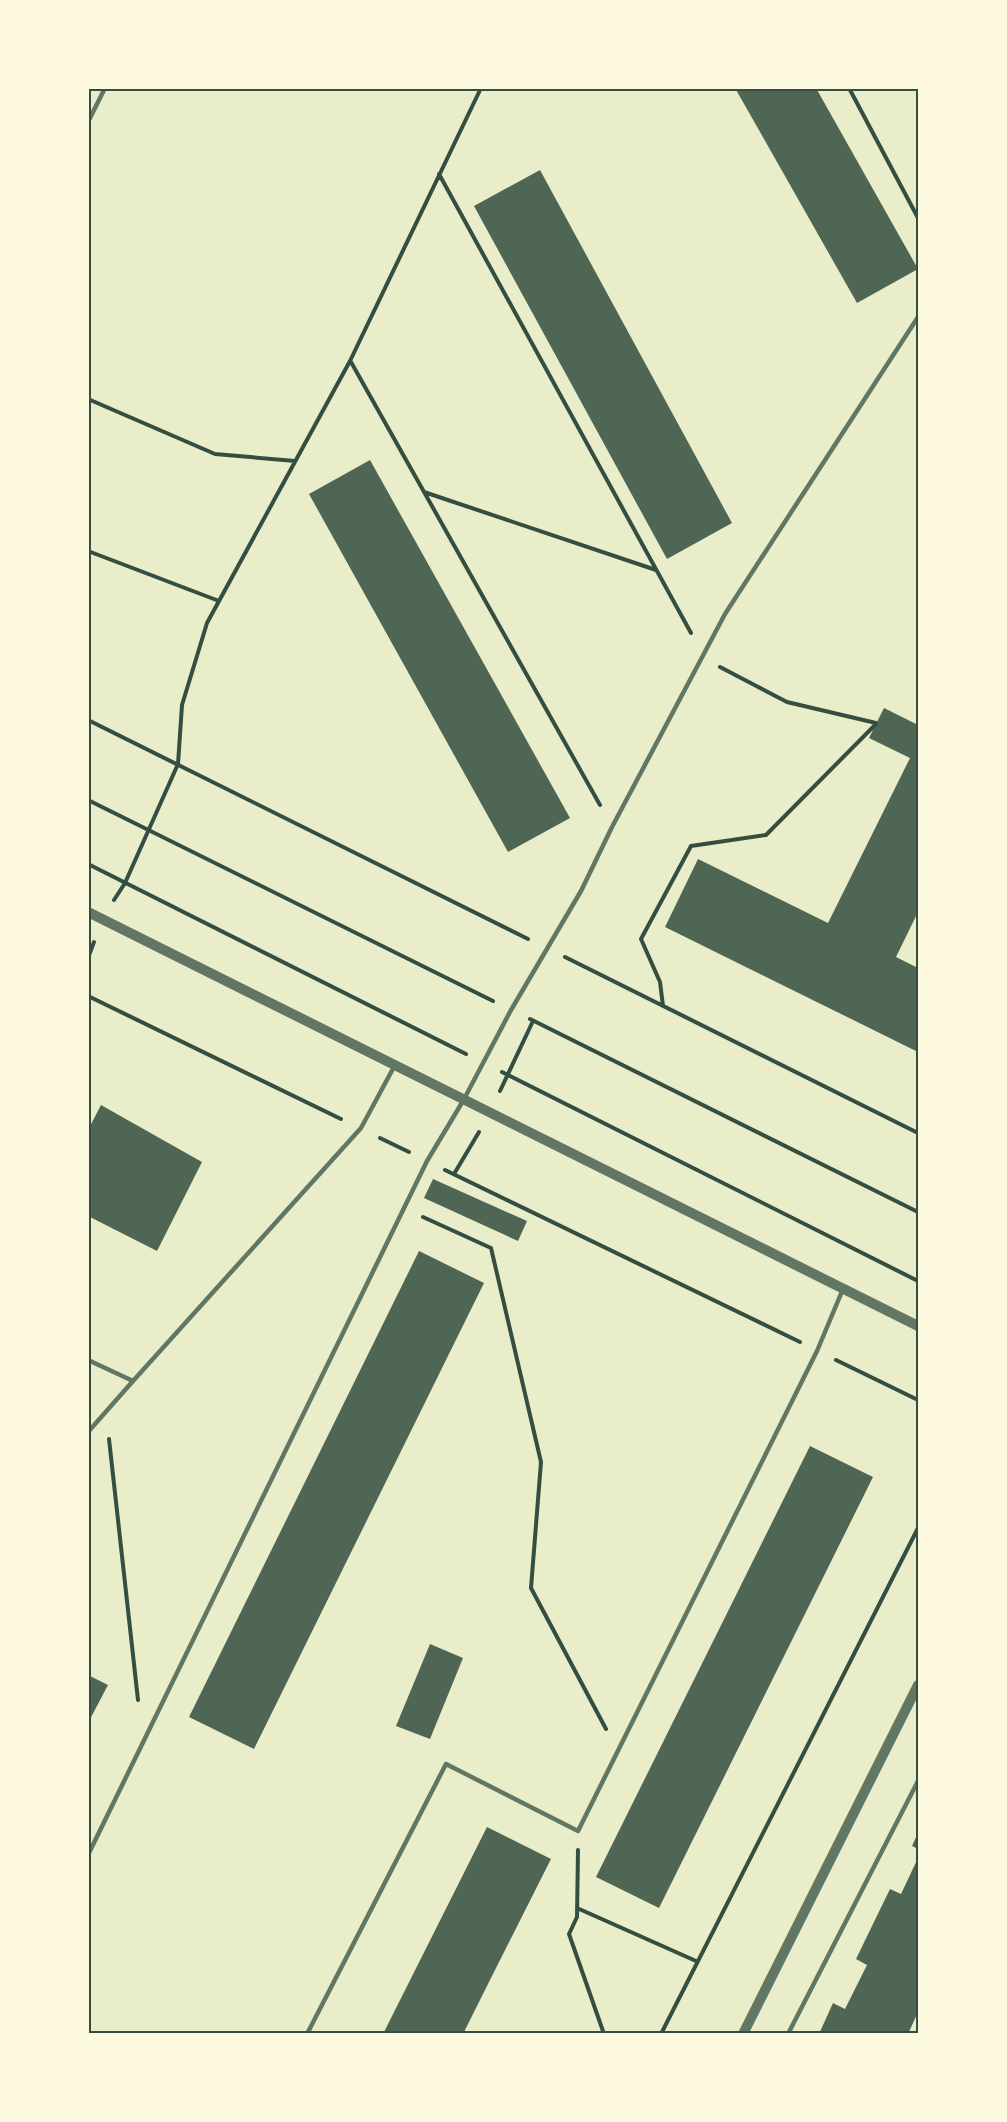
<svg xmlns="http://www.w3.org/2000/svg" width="1007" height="2122" viewBox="0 0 1007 2122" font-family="Commissioner,sans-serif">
	<rect width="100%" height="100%" fill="#e9edc9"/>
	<!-- building -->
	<path fill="#4f6655" d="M735,88H816L918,269L857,303Z
		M540,170L732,523L667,559L474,206Z
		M370,460L570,818L508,852L309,494Z
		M884,708L918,725V912L896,957L918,968V1052L665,927L698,859L828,923L910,758L869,738Z
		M101,1105L202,1162L157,1251L88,1216V1130Z
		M433,1179L527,1221L518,1241L424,1198Z
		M419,1251L484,1283L254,1749L189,1717Z
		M810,1446L873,1477L659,1908L596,1877Z
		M430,1644L463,1658L430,1739L396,1726Z
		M88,1675L108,1685L88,1723Z
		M487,1827L551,1859L497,1966L463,2034H383Z
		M918,1833V1849L912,1846Z
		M918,1858V2012L908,2034H819L833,2003L845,2009L867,1965L856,1959L890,1889L901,1894Z"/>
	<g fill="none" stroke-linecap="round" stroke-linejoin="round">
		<!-- path -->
		<path stroke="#344e41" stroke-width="4" d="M849,88L918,218
			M439,174L691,633
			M351,362L600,805
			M88,399L215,454L295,461
			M424,492L656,570
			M88,551L219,601
			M720,667L787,702L876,723
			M88,720L528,939
			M88,800L493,1001
			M88,864L466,1054
			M114,900L125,883L178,764L182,705L207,623L350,361L481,88
			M565,957L918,1133
			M88,958L94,942
			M88,996L341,1119
			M663,1006L660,982L641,939L691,846L766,835L876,724
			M530,1019L918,1212
			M502,1072L918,1281
			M500,1091L533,1021
			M380,1138L409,1152
			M445,1170L800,1342
			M454,1174L479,1132
			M423,1217L491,1248L541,1462L531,1588L606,1729
			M836,1360L918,1400
			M109,1439L138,1700
			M578,1850L577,1917L569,1934L604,2034
			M577,1908L696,1961
			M661,2034L918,1528"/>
		<!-- service -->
		<path stroke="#617663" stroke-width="4.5" d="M88,122L105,88
			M88,1360L133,1381L361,1128L395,1065
			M88,1432L133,1381
			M88,1855L427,1161L463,1101L511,1010L581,891L612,827L725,614L918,317
			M307,2034L446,1764L578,1831L817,1351L843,1289
			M788,2034L918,1781"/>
		<!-- tertiary -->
		<path stroke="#617663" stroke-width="10" d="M88,912L918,1326
			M743,2034L918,1685"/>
	</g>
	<!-- border -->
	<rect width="1007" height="2122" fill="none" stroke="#fefae0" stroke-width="180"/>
	<rect x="90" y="90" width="827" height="1942" fill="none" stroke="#344e41" stroke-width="2"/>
</svg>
